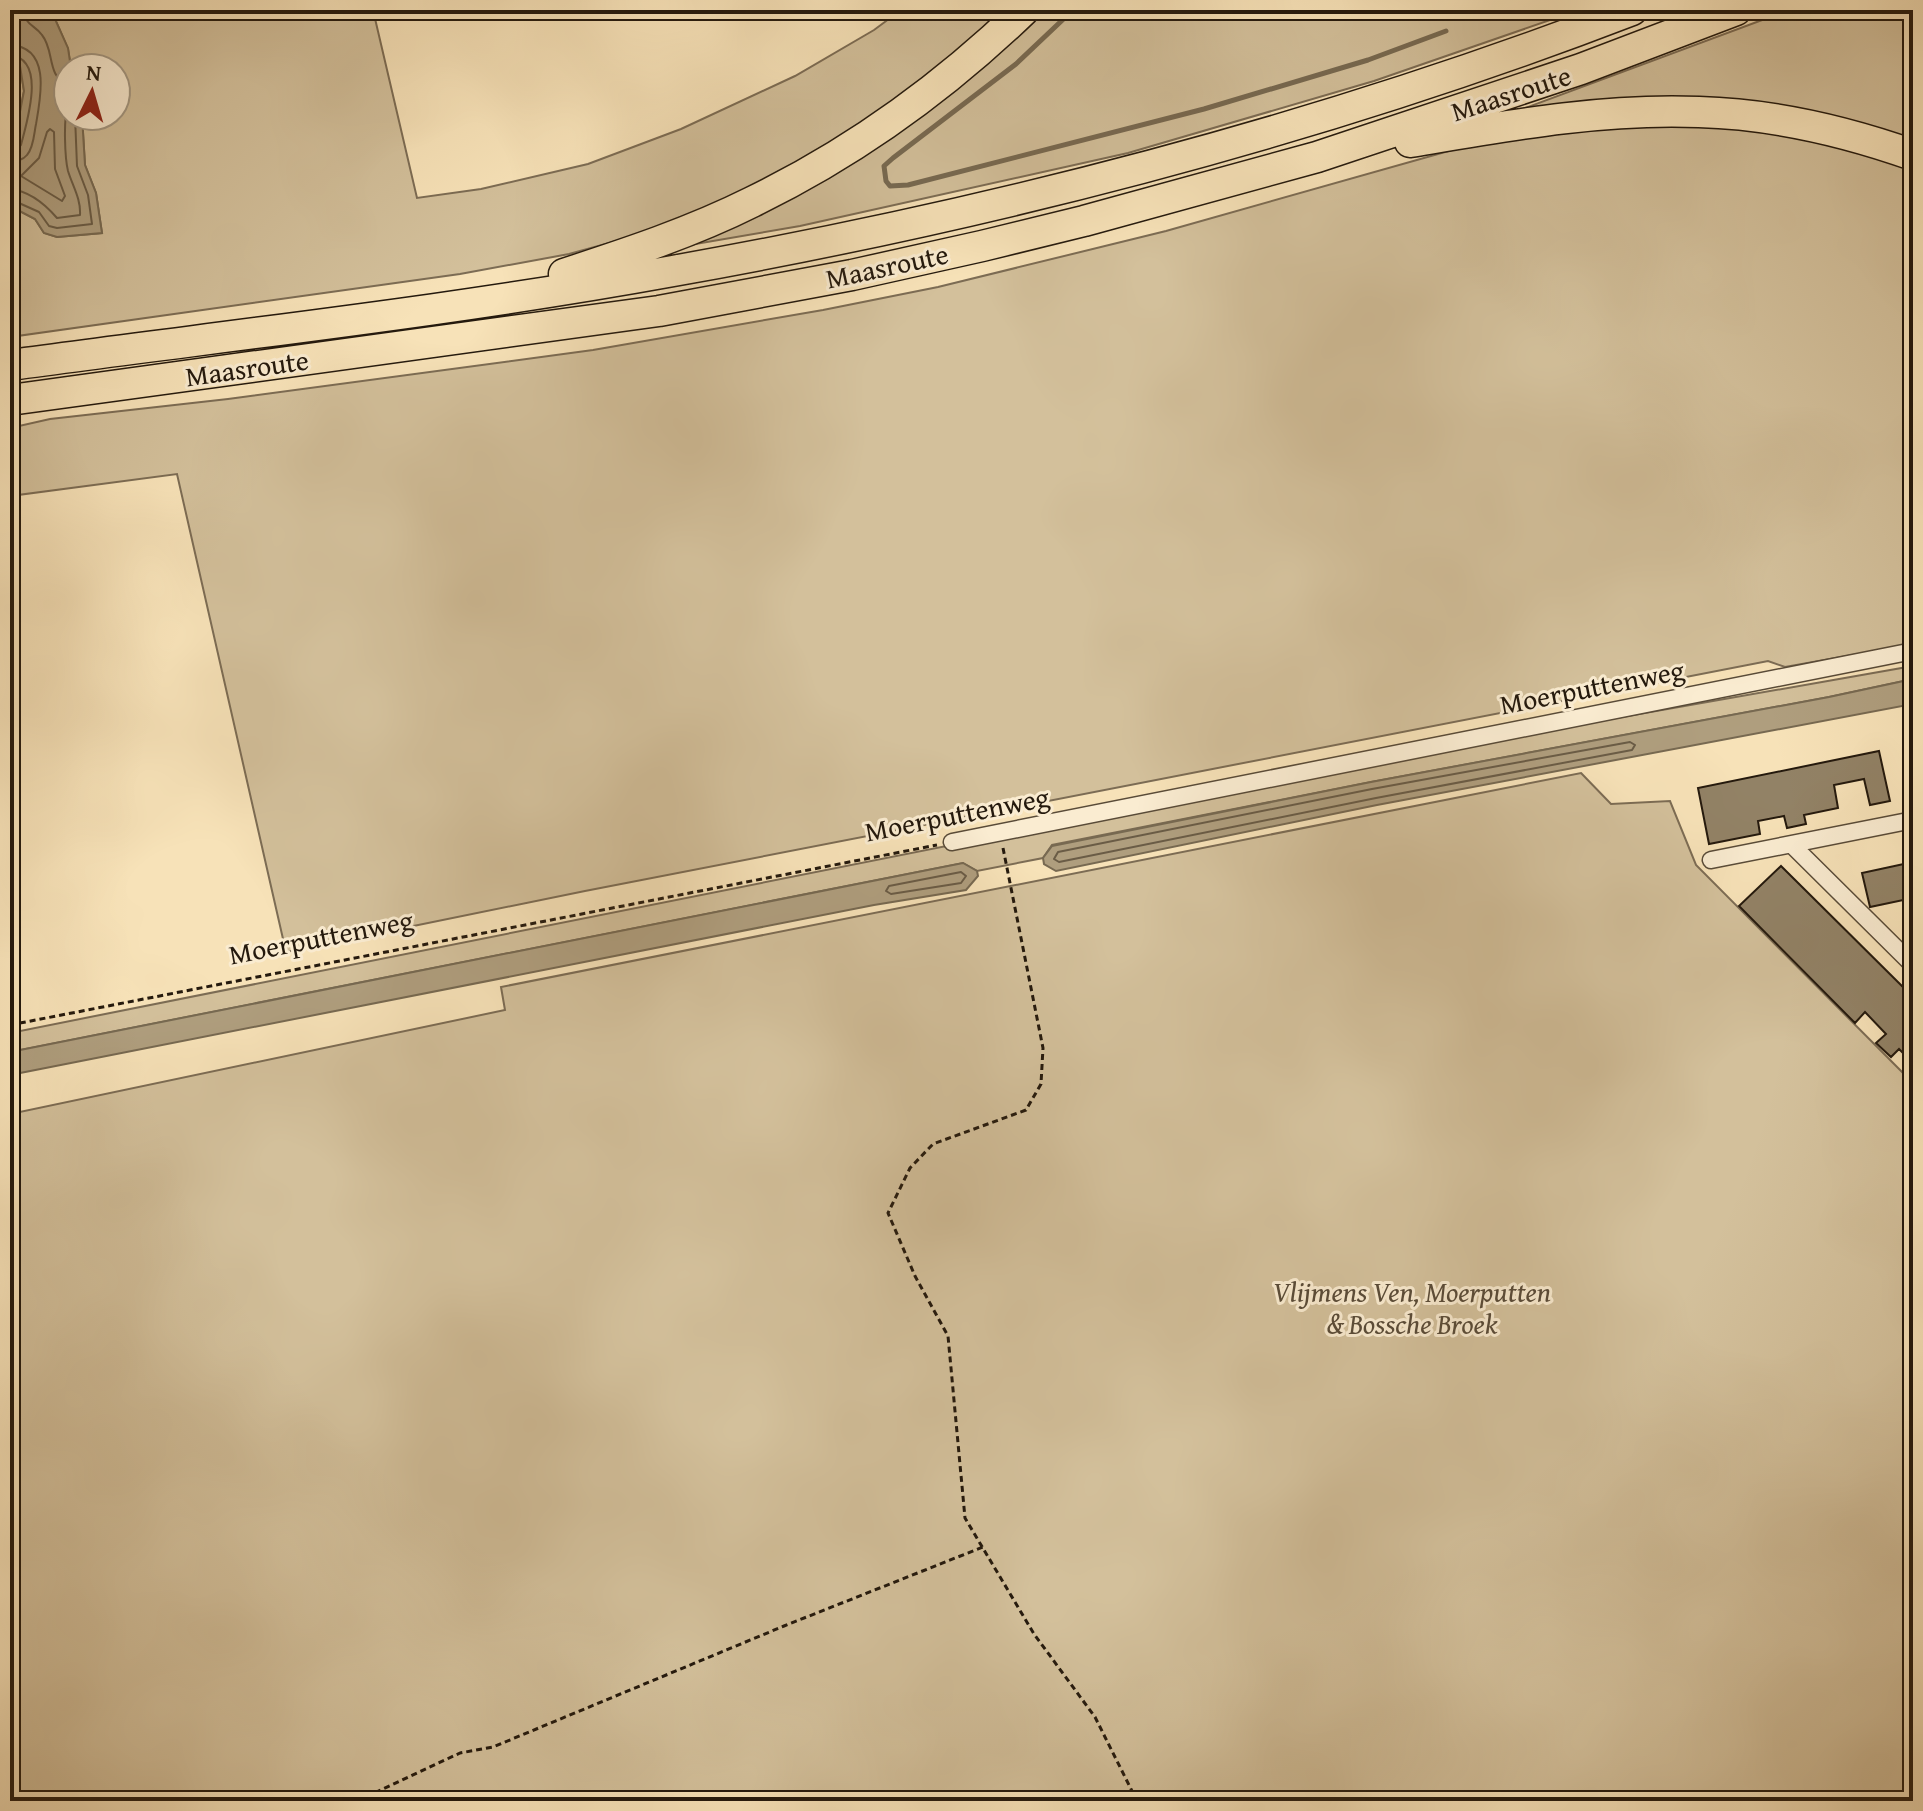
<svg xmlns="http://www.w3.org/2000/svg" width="1923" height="1811" viewBox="0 0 1923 1811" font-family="'Gentium Book Plus',serif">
	<rect width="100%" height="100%" fill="#f7e2b8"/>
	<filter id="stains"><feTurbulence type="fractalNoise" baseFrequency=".0025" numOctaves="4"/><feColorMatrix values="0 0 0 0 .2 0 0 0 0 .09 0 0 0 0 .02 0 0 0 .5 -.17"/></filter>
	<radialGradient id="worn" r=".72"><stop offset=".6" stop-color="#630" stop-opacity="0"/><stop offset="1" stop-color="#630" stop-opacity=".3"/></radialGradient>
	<!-- green -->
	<path fill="#d3c09b" stroke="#7c6c54" stroke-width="2" d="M34,10H373L417,198L481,189L588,164L681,129L795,76L874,30L901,10H1006L915,90L756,188L635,236L569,254L460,274L10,337V206L35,219L44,233L57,237L102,233L96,193L85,165L82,116H116V68H71L68,49L55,19Z
		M1041,10H1579L1374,81L1128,153L800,226L672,248L1018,34Z
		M1789,10H1913V147L1838,126L1501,117Z
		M10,62L20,66L24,91L13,148L10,151Z
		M1628,126C1671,126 1715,125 1758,130C1811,137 1863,152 1913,171V632L1903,646L1785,667L1768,661L585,891L286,952L177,474L10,496V428L50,419L228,399L593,350L823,310L938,287L1166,231L1477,143Z
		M1913,666V679L1829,697L1371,782L1052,845L1043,858L977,871L963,863L10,1052V1033L1382,759Z
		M1581,773L1611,804L1670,801L1696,865L1913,1083V1801H10V1114L505,1010L501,987Z"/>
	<!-- water -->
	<path fill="#af9e7e" stroke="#776951" stroke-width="2" d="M10,10H34L55,19L68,48L71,68H68V116H82L85,165L96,193L102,233L57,237L44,233L35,219L10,206V151L13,148L24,91L20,66L10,62Z
		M1913,679V704L1377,805L1056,871L1044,864L1043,858L1052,846L1371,782L1829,697Z
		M963,863L977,871L978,876L966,890L874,905L10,1075V1052Z"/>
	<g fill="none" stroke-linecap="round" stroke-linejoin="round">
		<!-- shore -->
		<path stroke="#6a5c46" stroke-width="2" d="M24,10C25,26 34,24 42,35C55,51 46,76 68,85
			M10,45C51,47 41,96 36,124C34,133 34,147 27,155C23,160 17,161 10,162
			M10,55C47,59 27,121 21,145L17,150L10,152
			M50,129L54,132L55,169L65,196L62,201L21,176L39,158L47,132Z
			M10,189C29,191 45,204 57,218L80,215C81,199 73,187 68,171C65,159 63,118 68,107
			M10,199L39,212L49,226L57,228L92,224L88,195L77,166L75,116
			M1630,742L1635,745L1632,750L1376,798L1059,862L1054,859L1058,852L1372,789Z
			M961,872L966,876L961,883L891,894L886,891L889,886Z"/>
		<!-- stream -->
		<path stroke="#776951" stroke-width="5" d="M1073,10L1016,64L893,158L884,166L886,181L890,186L908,185L1204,109L1368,60L1446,31"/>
	</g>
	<!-- building -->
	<path fill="#928266" stroke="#24190d" stroke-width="2" d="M1879,751L1890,801L1870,805L1864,779L1834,785L1838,808L1804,815L1806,824L1787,828L1784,816L1758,821L1760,834L1709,844L1698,788Z
		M1913,862V898L1870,907L1862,873Z
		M1781,866L1913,997V1063L1899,1049L1891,1057L1876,1043L1886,1034L1865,1012L1855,1023L1739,906Z"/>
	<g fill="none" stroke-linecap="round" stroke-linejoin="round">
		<!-- minor casing -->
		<g stroke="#594b38" stroke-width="19">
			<path id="minor" d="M952,842L1913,651
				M1792,845L1913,965
				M1711,860L1913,820"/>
		</g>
		<!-- motorway casing -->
		<g stroke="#24190d" stroke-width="33">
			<path id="motorway" d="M1410,142C1505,126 1602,108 1699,112C1772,114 1845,131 1913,155
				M564,274C628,253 692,232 752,202C853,153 943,88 1024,10
				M10,365C231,335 453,311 673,271C999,213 1323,129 1632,10
				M10,400L659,311L852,275L982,246L1084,221L1317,157L1581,69L1736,10"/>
		</g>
		<!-- path -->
		<path stroke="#24190d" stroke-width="3" stroke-dasharray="6 4" stroke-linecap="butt" d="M40,11V10
			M1003,848L1043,1048L1041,1084L1026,1110L933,1144L910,1168L888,1213L915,1276L948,1336L965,1518L1034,1634L1095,1717L1137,1801
			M10,1025L937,845
			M357,1801L460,1753L493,1747L784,1626L983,1547"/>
		<!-- minor -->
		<use href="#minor" stroke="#faecd1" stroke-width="16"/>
		<!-- motorway -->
		<use href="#motorway" stroke="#f7e2b8" stroke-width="30"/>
	</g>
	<g text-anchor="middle" stroke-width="6" stroke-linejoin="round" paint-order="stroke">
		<!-- street labels -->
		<g font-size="28" fill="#24190d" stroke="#faecd1">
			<text transform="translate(1511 93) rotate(-18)" y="10">Maasroute</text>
			<text transform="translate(887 266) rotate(-12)" y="10">Maasroute</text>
			<text transform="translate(247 368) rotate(-8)" y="10">Maasroute</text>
			<text transform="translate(1592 687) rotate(-11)" y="10">Moerputtenweg</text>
			<text transform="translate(957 814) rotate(-11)" y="10">Moerputtenweg</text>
			<text transform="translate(321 937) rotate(-11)" y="10">Moerputtenweg</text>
		</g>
		<!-- park labels -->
		<g font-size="28" font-style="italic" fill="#594b38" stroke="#faecd1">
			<text x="1412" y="1302">Vlijmens Ven, Moerputten<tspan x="1412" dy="32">&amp; Bossche Broek</tspan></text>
		</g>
	</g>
	<!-- margin -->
	<rect width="1923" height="1811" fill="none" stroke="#f7e2b8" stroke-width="40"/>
	<rect x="12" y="12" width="1899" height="1787" fill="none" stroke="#24190d" stroke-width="4"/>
	<rect x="20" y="20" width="1883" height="1771" fill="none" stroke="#24190d" stroke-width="2"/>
	<!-- north arrow -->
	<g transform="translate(92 92) rotate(5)"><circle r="38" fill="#faecd1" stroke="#a49883" stroke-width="2"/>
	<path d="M0-6L14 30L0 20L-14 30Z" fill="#8f2418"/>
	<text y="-12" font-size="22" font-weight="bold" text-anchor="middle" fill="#24190d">N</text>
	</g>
	<rect width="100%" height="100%" filter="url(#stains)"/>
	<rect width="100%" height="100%" fill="url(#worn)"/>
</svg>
